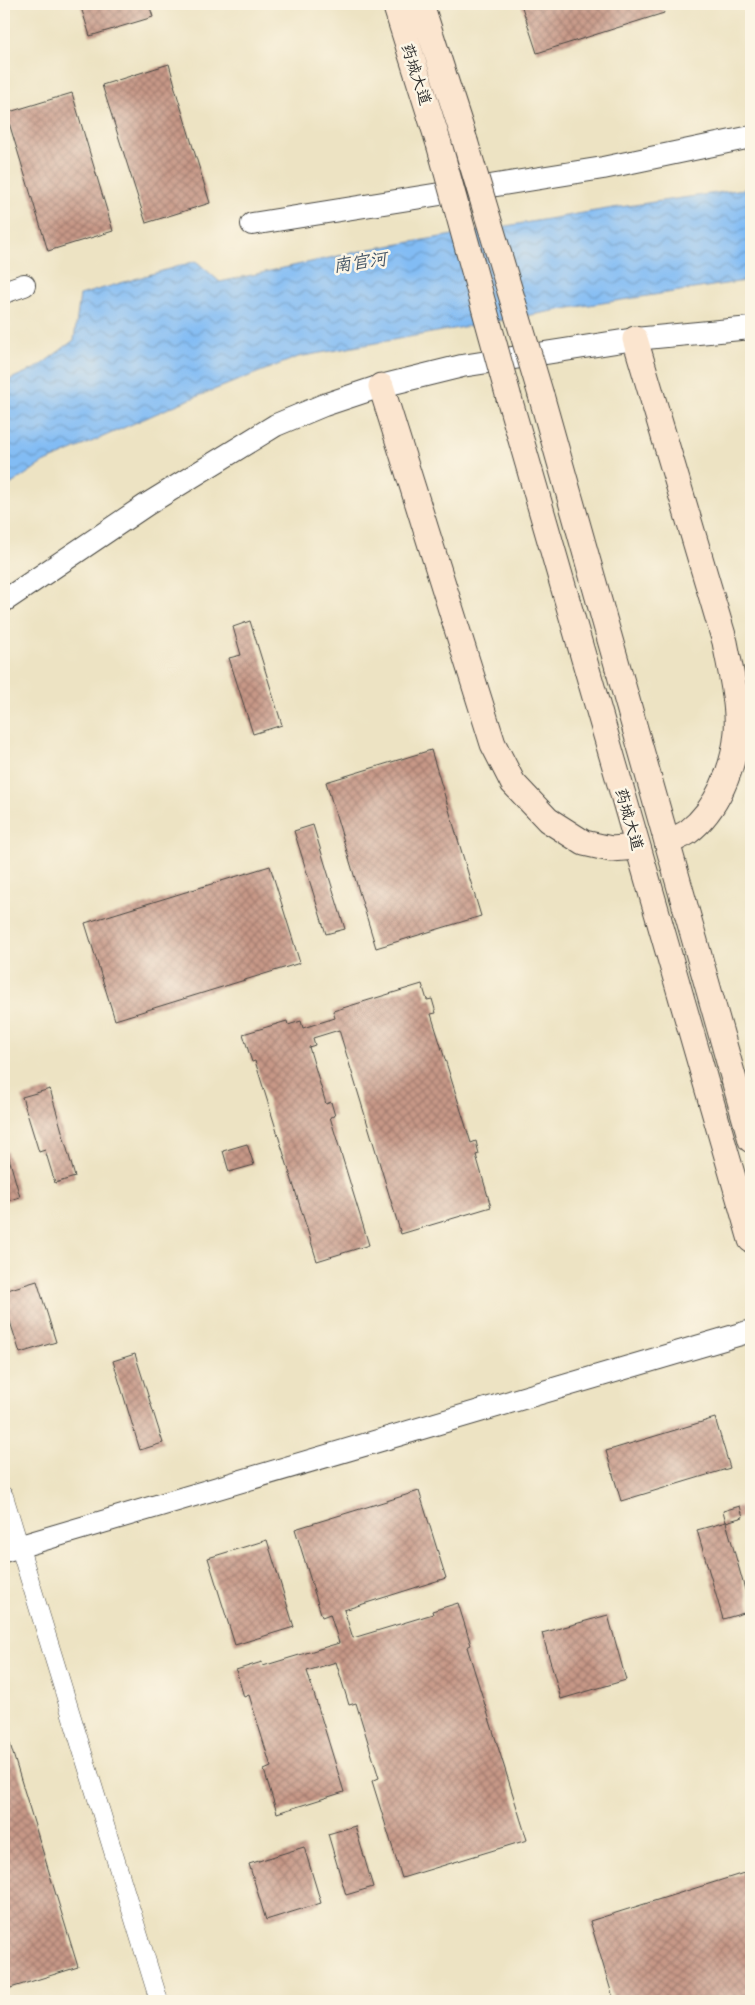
<svg xmlns="http://www.w3.org/2000/svg" width="755" height="2005" viewBox="0 0 755 2005" font-family="'Gochi Hand','LXGW WenKai TC',sans-serif">
	<defs>
		<pattern id="water-waves" width="16" height="10" patternUnits="userSpaceOnUse" patternTransform="scale(1.25)"><rect width="16" height="10" fill="#82bcf4"/><path d="M0 5q4-4 8 0t8 0" fill="none" stroke="#6b99c6"/></pattern>
		<pattern id="building-cross-hatch" width="8" height="8" patternUnits="userSpaceOnUse" patternTransform="scale(1.25)"><rect width="8" height="8" fill="#c79887"/><path d="M0 0l8 8M0 8l8-8" fill="none" stroke="#a27c6f"/></pattern>
	</defs>
	<rect width="100%" height="100%" fill="#fcf5e5"/>
	<filter id="ink" filterUnits="userSpaceOnUse"><feTurbulence type="fractalNoise" baseFrequency=".02" numOctaves="2"/><feDisplacementMap in="SourceGraphic" scale="10" xChannelSelector="R" yChannelSelector="G"/><feConvolveMatrix kernelMatrix="1 2 1 2 8 2 1 2 1" color-interpolation-filters="sRGB"/></filter>
	<filter id="wash" filterUnits="userSpaceOnUse"><feTurbulence type="fractalNoise" baseFrequency=".0096" numOctaves="4" result="noise"/><feDisplacementMap in="SourceGraphic" scale="20" xChannelSelector="R" yChannelSelector="G"/><feGaussianBlur stdDeviation="1.12" result="paint"/><feColorMatrix in="noise" values="0 0 0 0 0 0 0 0 0 0 0 0 0 0 0 0 0 1.4 0 .05"/><feComposite in="paint" operator="in"/></filter>
	<g filter="url(#wash)">
		<rect width="100%" height="100%" fill="#ede3c3"/>
		<!-- water -->
		<path fill="url(#water-waves)" stroke="#567490" d="M751,188V280L570,308L298,357L178,404L41,464L4,489V382L38,367L74,340L80,295L196,261L220,282L370,249L613,208Z"/>
		<g id="blocks">
			<!-- building -->
			<path fill="url(#building-cross-hatch)" d="M80,4H149L153,17L90,36Z
				M521,4H661L664,13L537,53Z
				M169,64L175,85H174L210,203L146,223L102,85Z
				M72,93L113,231L48,251L6,113Z
				M250,621L282,725L253,734L229,658L241,655L233,627Z
				M431,750L481,916L376,948L326,782Z
				M313,825L345,929L326,934L294,831Z
				M270,866L300,963L115,1020L85,923Z
				M422,984L427,1000L432,999L436,1013L431,1014L471,1143L476,1141L479,1154L476,1155L491,1207L401,1234L339,1030L313,1038L315,1045L309,1047L326,1104L331,1102L335,1116L330,1117L369,1245L317,1261L255,1061L252,1062L243,1034L287,1021L288,1025L301,1021L303,1028L335,1018L333,1011Z
				M50,1089L75,1177L55,1183L45,1150L39,1152L22,1097Z
				M247,1144L254,1165L229,1172L223,1151Z
				M7,1151L20,1197L4,1202V1152Z
				M37,1281L56,1342L20,1353L4,1303V1291Z
				M135,1354L163,1443L140,1450L113,1361Z
				M715,1418L730,1468L621,1501L606,1451Z
				M419,1491L446,1578L344,1610L353,1638L433,1614L432,1611L458,1603L471,1645L467,1647L527,1840L402,1878L372,1781L379,1778L356,1703L349,1705L336,1662L307,1671L344,1792L277,1813L264,1770L271,1767L249,1695L244,1697L236,1670L262,1662L263,1666L339,1643L330,1614L322,1617L295,1529Z
				M740,1506L743,1517L726,1522L723,1511Z
				M726,1522L751,1611L723,1619L697,1530Z
				M267,1540L294,1627L235,1645L208,1558Z
				M608,1615L626,1680L561,1699L542,1633Z
				M4,1734H7L78,1967L4,1990Z
				M355,1826L373,1887L346,1895L328,1834Z
				M304,1847L321,1903L266,1920L249,1864Z
				M744,1873L751,1896V2001H614L590,1921Z"/>
		</g>
	</g>
	<g filter="url(#ink)">
		<use href="#blocks" fill-opacity="0" stroke="#484742" stroke-width="1"/>
		<g fill="none" stroke-linecap="round" stroke-linejoin="round">
			<!-- minor casing -->
			<g stroke="#484742" stroke-width="19">
				<path id="minor" d="M4,1496L159,2001"/>
			</g>
			<!-- tertiary casing -->
			<g stroke="#484742" stroke-width="24">
				<path id="tertiary" d="M252,224L603,168L751,137
					M4,292L24,285
					M4,601L146,505L276,425L324,405L381,386L462,366L635,339L751,328
					M4,1551L751,1331"/>
			</g>
			<!-- secondary casing -->
			<g stroke="#484742" stroke-width="27">
				<path id="secondary" d="M395,4L439,144
					M421,4L465,141
					M635,339L725,642C730,669 739,704 737,732C734,768 717,810 688,832C682,836 674,839 667,843
					M381,386L493,744L513,783L548,820L584,843L611,849L638,847
					M541,395L751,1140
					M509,398L751,1240"/>
			</g>
			<!-- minor -->
			<use href="#minor" stroke="#fff" stroke-width="18"/>
			<!-- tertiary -->
			<use href="#tertiary" stroke="#fff" stroke-width="22"/>
			<!-- secondary -->
			<use href="#secondary" stroke="#fbe5cf" stroke-width="25"/>
			<!-- secondary-bridge casing -->
			<g stroke="#484742" stroke-width="27" stroke-linecap="butt">
				<path id="secondary-bridge" d="M465,141L541,395
					M439,144L509,398"/>
			</g>
			<!-- secondary-bridge -->
			<use href="#secondary-bridge" stroke="#fbe5cf" stroke-width="25"/>
		</g>
	</g>
	<g text-anchor="middle" stroke-width="5" stroke-linejoin="round" paint-order="stroke">
		<!-- street labels -->
		<g font-size="16" fill="#2b2b2b" stroke="#fcf5e5">
			<text transform="translate(417 74) rotate(72)" y="6">药城大道</text>
			<text transform="translate(630 819) rotate(74)" y="6">药城大道</text>
		</g>
		<!-- water labels -->
		<g font-size="18" font-style="italic" fill="#455667" stroke="#fcf5e5">
			<text transform="translate(360 262) rotate(-8)" y="6">南官河</text>
		</g>
	</g>
	<!-- margin -->
	<rect width="755" height="2005" fill="none" stroke="#fcf5e5" stroke-width="20"/>
</svg>
